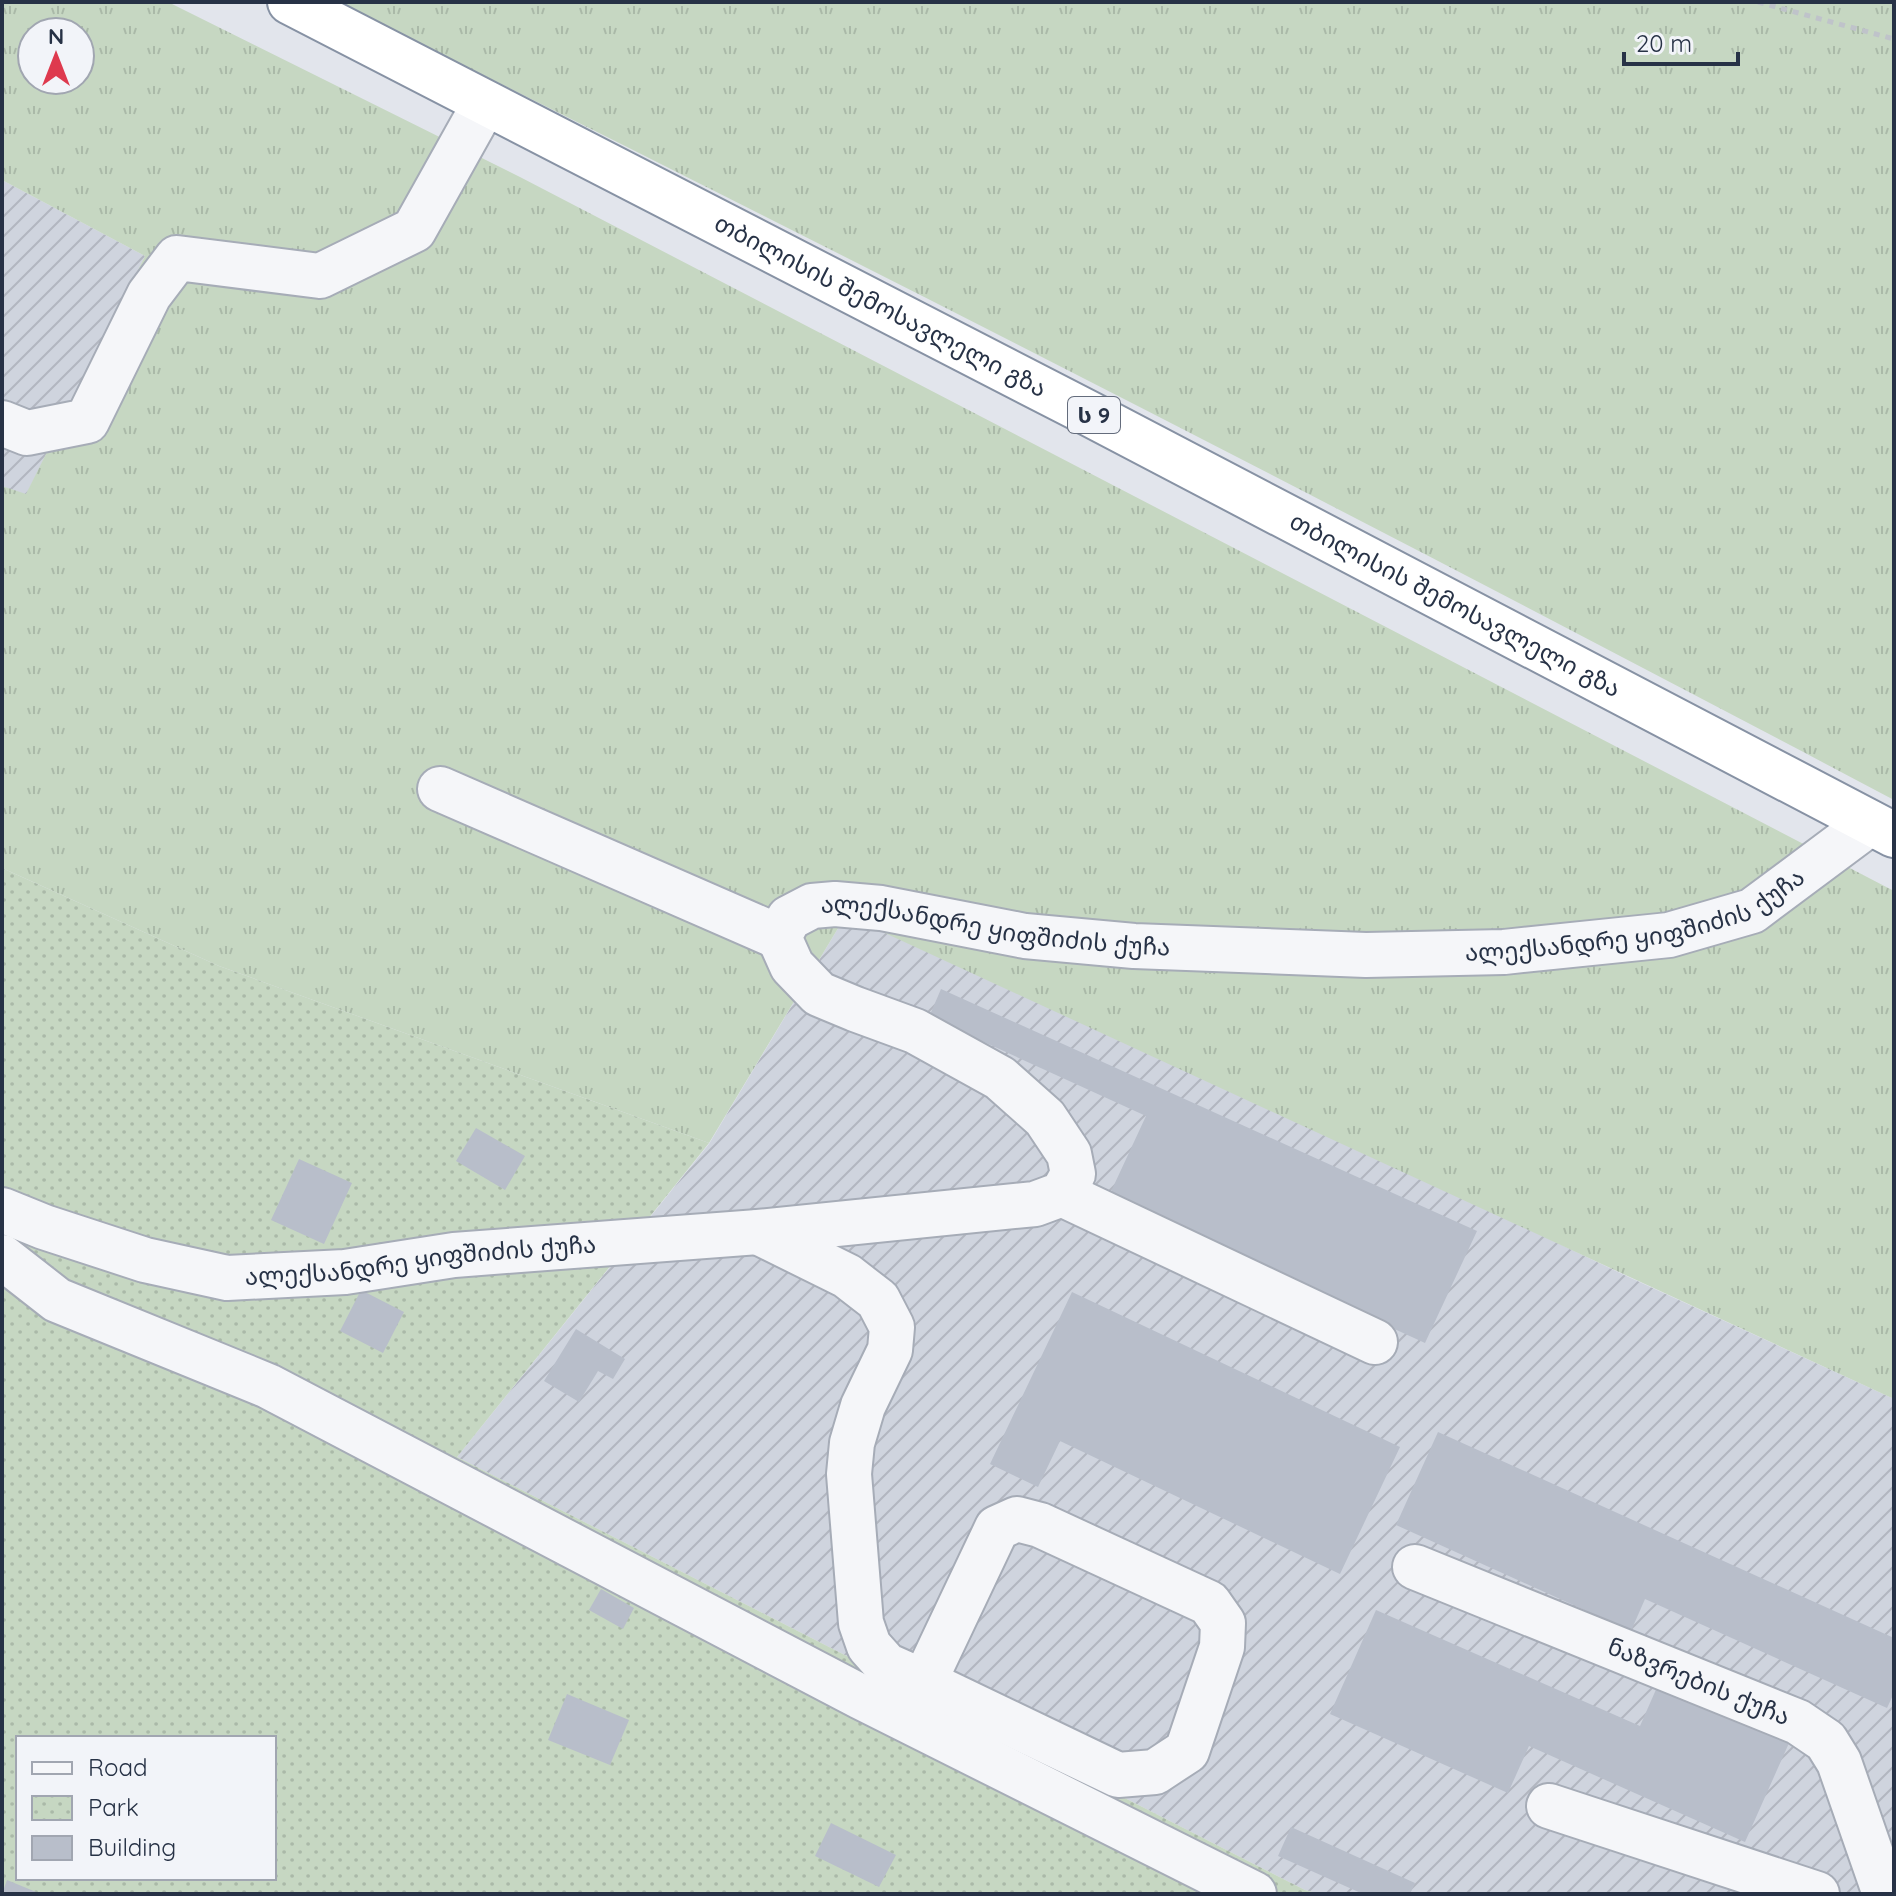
<svg xmlns="http://www.w3.org/2000/svg" width="1896" height="1896" viewBox="0 0 1896 1896" font-family="Quicksand,'Noto Sans Georgian',sans-serif">
	<defs>
		<pattern id="industrial-furrows" width="10" height="10" patternUnits="userSpaceOnUse" patternTransform="scale(2)"><rect width="10" height="10" fill="#cfd4de"/><path d="M-1 1l2-2M0 10L10 0M9 11l2-2" fill="none" stroke="#b2b6c0"/></pattern>
		<pattern id="grass-tufts" width="24" height="20" patternUnits="userSpaceOnUse" patternTransform="scale(2)"><rect width="24" height="20" fill="#c6d7c2"/><path d="M3 7l-1-3M5 7V3M7 7l1-3M15 17l-1-3M17 17v-4M19 17l1-3" fill="none" stroke="#aab9a8"/></pattern>
		<pattern id="park-dots" width="8" height="8" patternUnits="userSpaceOnUse" patternTransform="scale(2)"><rect width="8" height="8" fill="#c6d7c2"/><path d="M2 2h.1M6 6h.1" fill="none" stroke="#aab9a8" stroke-width="1.8" stroke-linecap="round"/></pattern>
	</defs>
	<rect width="100%" height="100%" fill="#e2e5ec"/>
	<!-- industrial -->
	<path fill="url(#industrial-furrows)" d="M2,180L145,256L26,495L2,486Z
		M846,915L1089,1019L1622,1274L1894,1399V1894H1320L1305,1890L457,1457L709,1144Z"/>
	<!-- grass -->
	<path fill="url(#grass-tufts)" fill-rule="evenodd" d="M2,2H168L520,177L1894,891V1399L846,915L709,1143L219,966L2,868V486L26,494L145,256L2,180ZM32,32H80V80H32Z
		M336,2H1894V800C1378,527 859,261 336,2Z"/>
	<!-- park -->
	<path fill="url(#park-dots)" fill-rule="evenodd" d="M2,868L219,966L709,1143L457,1457L1305,1890L1320,1894H2ZM18,1738H274V1878H18Z"/>
	<!-- building -->
	<path fill="#b8beca" d="M941,989L1477,1231L1425,1343L1108,1198L1146,1116L929,1017Z
		M476,1128L525,1156L505,1190L456,1161Z
		M299,1159L352,1183L324,1244L271,1220Z
		M361,1290L404,1312L383,1353L340,1331Z
		M1072,1292L1400,1447L1340,1574L1060,1441L1038,1487L990,1464Z
		M576,1329L625,1359L613,1379L598,1371L579,1402L544,1381Z
		M1438,1432L1894,1638V1693L1887,1708L1645,1599L1631,1631L1396,1525Z
		M601,1589L634,1608L623,1629L589,1610Z
		M1376,1610L1640,1726L1658,1685L1789,1743L1745,1842L1529,1746L1508,1793L1330,1714Z
		M567,1694L629,1720L610,1765L548,1740Z
		M831,1823L896,1855L879,1887L815,1856Z
		M1291,1827L1415,1883L1410,1894H1363L1278,1856Z
		M7,1880L41,1894H2Z"/>
	<g fill="none" stroke-linecap="round" stroke-linejoin="round">
		<!-- minor casing -->
		<g stroke="#a6acb7" stroke-width="48">
			<g id="minor">
				<path d="M2,423L27,433L87,421L149,295L177,258L320,276L414,230L485,103"/>
				<path d="M440,789L779,937"/>
				<path d="M1062,1194L1375,1342"/>
				<path id="s1" d="M2,1210L44,1227L145,1260L227,1278L345,1272L454,1255L758,1232L1035,1204L1062,1194L1073,1174L1069,1154L1045,1118L1000,1078L915,1031L855,1009L819,994L792,966L779,937L789,918L812,906L835,904L881,908L1025,936L1134,946L1366,955L1504,952L1669,935L1752,911L1870,823"/>
				<path d="M758,1232L847,1276L878,1300L892,1327L890,1350L863,1406L852,1443L849,1474L861,1623L869,1646L886,1665L924,1682L1118,1775L1155,1772L1187,1751L1222,1647L1223,1623L1209,1603L1040,1525L1017,1519L997,1528L924,1682"/>
				<path d="M2,1257L57,1300L268,1386L861,1697L1254,1894"/>
				<path id="s2" d="M1415,1567L1798,1722L1826,1741L1839,1762L1885,1894"/>
				<path d="M1549,1806L1817,1894"/>
			</g>
		</g>
		<!-- highway casing -->
		<g stroke="#8792a4" stroke-width="48">
			<g id="highway">
				<path id="s3" d="M290,2L1090,414L1894,835"/>
			</g>
		</g>
		<!-- path -->
		<path stroke="#bfc3ca" stroke-width="5" stroke-dasharray="6 6" stroke-linecap="butt" d="M1758,2L1894,39"/>
		<!-- minor -->
		<use href="#minor" stroke="#f5f6f9" stroke-width="44"/>
		<!-- highway -->
		<use href="#highway" stroke="#fff" stroke-width="44"/>
	</g>
	<g text-anchor="middle" stroke-width="8" stroke-linejoin="round" paint-order="stroke">
		<!-- shield labels -->
		<rect fill="#f2f4f9" stroke="#646c7c" stroke-width="2" x="1068" y="397" width="52" height="36" rx="6"/>
		<g font-size="22" font-weight="bold" fill="#273246">
			<text x="1094" y="423">ს 9</text>
		</g>
		<!-- street labels -->
		<g font-size="24" fill="#273246" stroke="#f2f4f9">
			<text dy="8" stroke="none"><textPath href="#s3" startOffset="664">თბილისის შემოსავლელი გზა</textPath></text>
			<text dy="8" stroke="none"><textPath href="#s3" startOffset="1312">თბილისის შემოსავლელი გზა</textPath></text>
			<text dy="8" stroke="none"><textPath href="#s1" startOffset="2374">ალექსანდრე ყიფშიძის ქუჩა</textPath></text>
			<text dy="8" stroke="none"><textPath href="#s1" startOffset="1726">ალექსანდრე ყიფშიძის ქუჩა</textPath></text>
			<text dy="8" stroke="none"><textPath href="#s1" startOffset="430">ალექსანდრე ყიფშიძის ქუჩა</textPath></text>
			<text dy="8" stroke="none"><textPath href="#s2" startOffset="306">ნაზვრების ქუჩა</textPath></text>
		</g>
	</g>
	<!-- border -->
	<rect width="1896" height="1896" fill="none" stroke="#273246" stroke-width="8"/>
	<!-- legend -->
	<rect x="16" y="1736" width="260" height="144" fill="#f2f4f9" stroke="#a1a6b1" stroke-width="2"/>
	<rect x="32" y="1762" width="40" height="12" fill="#f5f6f9" stroke="#a1a6b1" stroke-width="2"/>
	<text x="88" y="1776" font-size="24" fill="#273246">Road</text>
	<rect x="32" y="1796" width="40" height="24" fill="url(#park-dots)" stroke="#a1a6b1" stroke-width="2"/>
	<text x="88" y="1816" font-size="24" fill="#273246">Park</text>
	<rect x="32" y="1836" width="40" height="24" fill="#b8beca" stroke="#a1a6b1" stroke-width="2"/>
	<text x="88" y="1856" font-size="24" fill="#273246">Building</text>
	<!-- north arrow -->
	<g transform="translate(56 56)"><circle r="38" fill="#f2f4f9" stroke="#a1a6b1" stroke-width="2"/>
	<path d="M0-6L14 30L0 20L-14 30Z" fill="#de394e"/>
	<text y="-12" font-size="22" font-weight="bold" text-anchor="middle" fill="#273246">N</text>
	</g>
	<!-- scale -->
	<path d="M1624 52v12h114v-12" fill="none" stroke="#273246" stroke-width="4"/>
	<text x="1636" y="52" font-size="24" fill="#273246" stroke="#f2f4f9" stroke-width="6" paint-order="stroke">20 m</text>
</svg>
